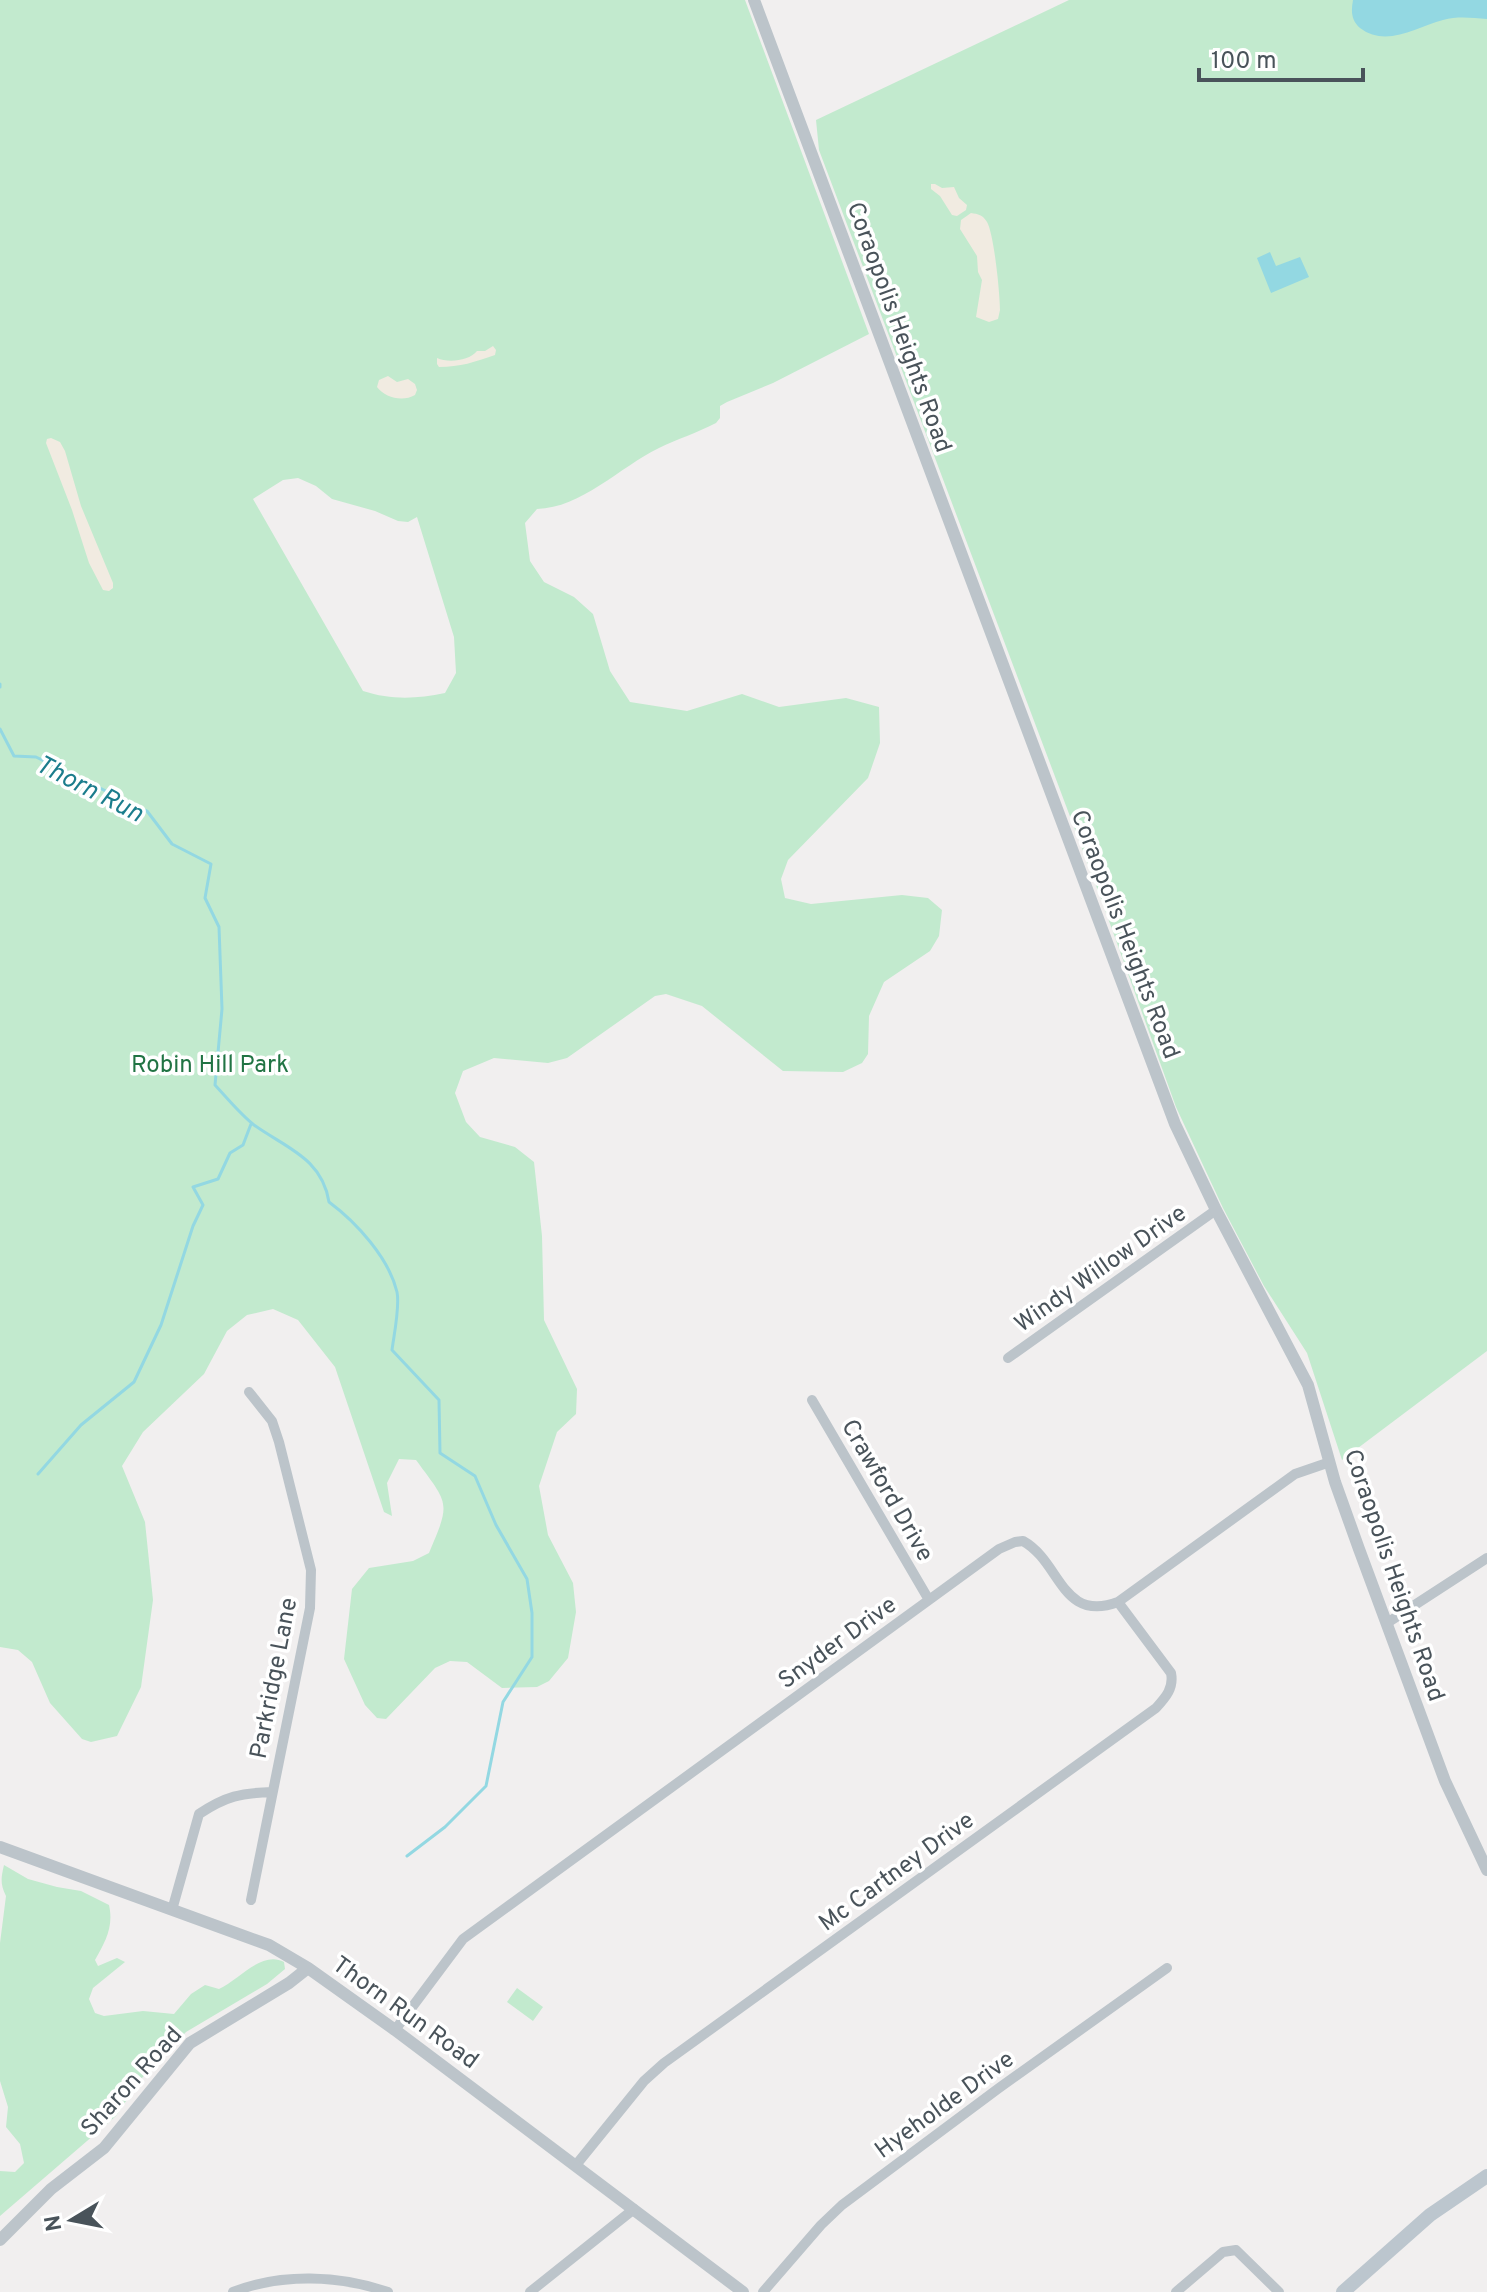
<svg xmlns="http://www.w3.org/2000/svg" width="1487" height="2292" viewBox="0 0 1487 2292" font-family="Overpass,sans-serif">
	<rect width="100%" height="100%" fill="#f1efef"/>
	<!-- green -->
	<path fill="#c2eace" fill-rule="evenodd" d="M0,0H745L869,334L773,383L727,402L720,406V418L716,423C697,433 677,439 659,448C620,467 581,508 537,509L525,523L530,561L544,582L574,597L593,614L610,671L630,702L687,711L742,694L779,707L846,698L879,707L880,743L868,778L788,860L781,879L785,898L811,904L902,895L928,898L942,910L939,936L930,951L884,982L869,1016L868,1054L862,1063L843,1072L783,1071L702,1006L666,994L655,996L567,1058L548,1063L494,1058L463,1071L455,1093L466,1122L480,1137L515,1147L534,1162L542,1236L544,1320L577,1389L576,1414L557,1432L539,1486L548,1535L573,1583L576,1612L568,1658L549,1681L537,1687L502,1688L467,1662L450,1661L435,1668L386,1719L377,1718L365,1705L344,1659L352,1589L369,1568L413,1561L429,1553C451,1501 449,1505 416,1460L399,1459L387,1483L392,1516L384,1512L335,1367L298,1320L273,1309L247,1315L227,1331L204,1374L143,1432L122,1466L145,1522L153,1600L141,1687L117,1736L91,1742L82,1739L50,1703L32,1662L18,1650L0,1647ZM298,478L316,486L332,499L375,511L398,521L408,522L417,517L454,637L456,673L445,693C416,699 391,700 363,691L253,499L283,480Z
		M1069,0H1487V1351L1342,1460L1307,1353L1264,1286L1223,1208L1176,1107L1100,896L819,150L816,120Z
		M4,1865L28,1879L57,1887L81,1891L109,1905C114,1927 105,1942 95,1960L98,1966L117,1958L125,1962L93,1988L89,1999L95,2013L104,2016L143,2011L174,2014L191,1994L205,1985L219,1989C239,1980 262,1950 284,1962L285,1969L267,1984L186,2032L140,2080L116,2116L0,2216V2171L15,2172L24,2163L20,2144L6,2127L8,2107L0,2081V1943L6,1896C0,1884 1,1878 4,1865Z
		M517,1988L543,2007L533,2021L507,2002Z"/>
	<!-- sand -->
	<path fill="#f1ebe1" d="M935,184L942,188L954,187L959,198L967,205L966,210L957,216L952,215L940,196L931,189V184Z
		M971,213C978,214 983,215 987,222C994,234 1000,294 1000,310L998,319L989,322L976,317L982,280L978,272L977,256L960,229L961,220Z
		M493,346L496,350L495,355C475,362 460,367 439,367L437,364V358C448,363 469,361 477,351H485Z
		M388,376L397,382L408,379L415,384L417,390L415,395C403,402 385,398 377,387L379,380Z
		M51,438L60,442L65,451L81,506L113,583V588L109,591L103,590L89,563L72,510L46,443L47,439Z"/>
	<!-- water -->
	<path fill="#93d8e2" d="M1353,0H1487V19C1472,18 1458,16 1443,20C1417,27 1386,48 1360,28C1351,20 1351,11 1353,0Z
		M1270,252L1276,266L1300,257L1309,277L1271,293L1257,258Z"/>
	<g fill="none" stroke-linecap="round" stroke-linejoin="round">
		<!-- stream -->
		<path stroke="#93d8e2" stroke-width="3" d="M0,684V687
			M0,729L14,756L36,757L147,811L172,844L211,864L205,898L219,927L222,1009L215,1085C227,1098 240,1114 254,1125C286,1148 322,1158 329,1202C356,1222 389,1258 397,1292C400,1306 394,1335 392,1350L439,1400L440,1453L475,1476L496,1525L527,1579L532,1613V1657L503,1702L486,1786L445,1827L407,1856
			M38,1474L81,1425L134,1382L161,1325L193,1226L203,1205L193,1187L218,1179L230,1153L243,1145L251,1124"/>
		<!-- minor -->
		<path stroke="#bcc4ca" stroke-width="10" d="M1008,1358L1216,1210
			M249,1392L272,1421L279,1442L311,1570L310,1608L251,1900
			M812,1400L929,1600
			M1387,1623L1487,1558
			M172,1910L199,1814C226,1796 241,1793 272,1792
			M395,2030L463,1939L999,1549L1015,1542L1023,1541C1061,1562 1061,1623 1118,1602L1295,1474L1330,1462
			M576,2165L644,2081L664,2063L1156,1708C1166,1697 1174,1688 1171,1673L1118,1602
			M233,2292C281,2273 339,2275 388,2292
			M530,2292L634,2209
			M763,2292L821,2225L842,2205L999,2088L1167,1968
			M1176,2292L1223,2252L1236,2250L1279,2292"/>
		<!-- tertiary -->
		<path stroke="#bcc4ca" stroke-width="12" d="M754,0L1175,1124L1216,1210L1308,1385L1335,1482L1359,1549L1445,1781L1487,1870
			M0,1847L269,1945L308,1968L395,2030L743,2292
			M0,2240L51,2189L104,2148L190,2043L289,1983L308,1968"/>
		<!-- secondary -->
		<path stroke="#bcc6ce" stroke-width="14" d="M1343,2292L1430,2215L1487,2176"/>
	</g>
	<g text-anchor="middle" stroke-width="7" stroke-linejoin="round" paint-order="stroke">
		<!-- street labels -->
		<g font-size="24" fill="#49535a" stroke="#fff">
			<text transform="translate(900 327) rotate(70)" y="8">Coraopolis Heights Road</text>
			<text transform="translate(1126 934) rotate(69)" y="8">Coraopolis Heights Road</text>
			<text transform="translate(1100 1268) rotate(-35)" y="8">Windy Willow Drive</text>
			<text transform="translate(888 1490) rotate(60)" y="8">Crawford Drive</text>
			<text transform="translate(1395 1575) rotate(71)" y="8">Coraopolis Heights Road</text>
			<text transform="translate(837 1642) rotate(-36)" y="8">Snyder Drive</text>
			<text transform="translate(273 1678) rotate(-79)" y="8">Parkridge Lane</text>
			<text transform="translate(896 1871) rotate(-36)" y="8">Mc Cartney Drive</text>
			<text transform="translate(406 2012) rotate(36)" y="8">Thorn Run Road</text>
			<text transform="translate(131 2081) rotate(-48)" y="8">Sharon Road</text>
			<text transform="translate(944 2104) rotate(-36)" y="8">Hyeholde Drive</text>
		</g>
		<!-- park labels -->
		<g font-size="24" fill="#217444" stroke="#fff">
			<text x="210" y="1072">Robin Hill Park</text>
		</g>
		<!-- water labels -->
		<g font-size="26" font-style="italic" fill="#1b7d8c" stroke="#fff">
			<text transform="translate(90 788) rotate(27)" y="9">Thorn Run</text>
		</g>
	</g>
	<!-- north arrow -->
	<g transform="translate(72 2220) rotate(260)" stroke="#ffffff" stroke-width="6" paint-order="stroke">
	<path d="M0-6L14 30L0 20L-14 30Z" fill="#49535a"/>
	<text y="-12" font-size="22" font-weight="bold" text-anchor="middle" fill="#49535a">N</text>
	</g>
	<!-- scale -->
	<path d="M1199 68v12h164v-12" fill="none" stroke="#49535a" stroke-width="4"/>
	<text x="1211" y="68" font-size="24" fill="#49535a" stroke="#ffffff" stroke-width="6" paint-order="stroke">100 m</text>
</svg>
